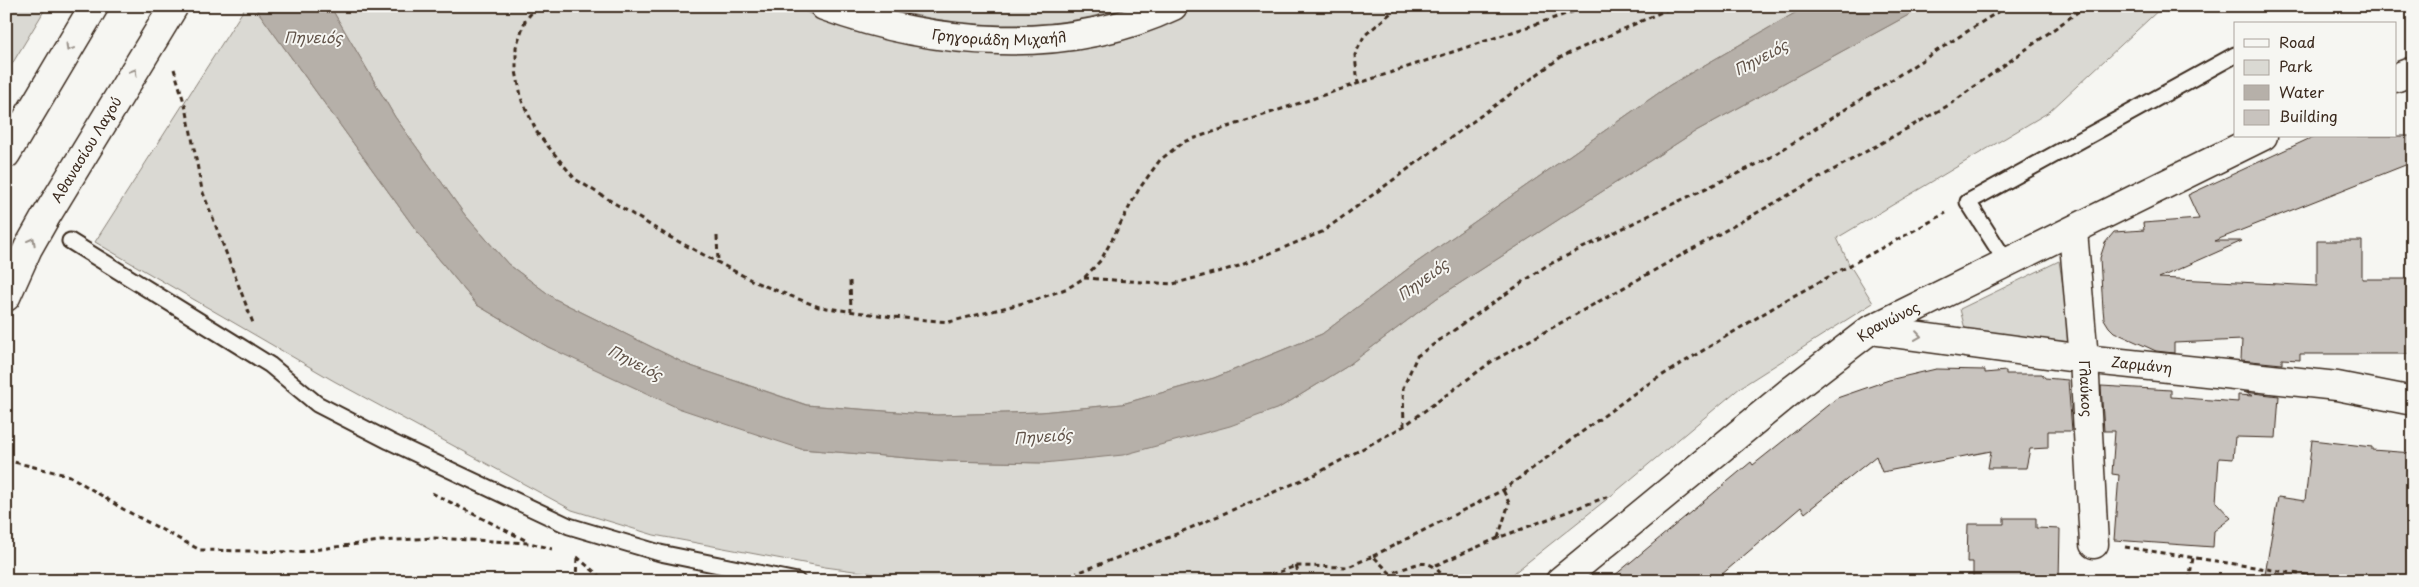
<svg xmlns="http://www.w3.org/2000/svg" width="2419" height="587" viewBox="0 0 2419 587" font-family="'Playpen Sans',sans-serif">
	<rect width="100%" height="100%" fill="#f6f6f2"/>
	<filter id="ink" filterUnits="userSpaceOnUse"><feTurbulence type="fractalNoise" baseFrequency=".02" numOctaves="2"/><feDisplacementMap in="SourceGraphic" scale="10" xChannelSelector="R" yChannelSelector="G"/><feConvolveMatrix kernelMatrix="1 2 1 2 8 2 1 2 1" color-interpolation-filters="sRGB"/></filter>
	<g filter="url(#ink)">
		<!-- green -->
		<path fill="#dad9d3" stroke="#8a8278" d="M6,6H47L6,74Z
			M246,6H254L424,241L477,305L548,347L801,449L943,461L1044,463L1279,408L1346,367L1437,298L1696,131L1925,6H2163L2049,112L1837,238L1849,264L1873,303L1741,387L1612,495L1504,581H928L825,567L654,535L572,510L334,381L95,242Z
			M330,6H791L852,31L905,44L963,52L1030,53L1162,24L1198,6H1807L1670,85L1413,265L1322,334L1214,378L1122,404L1041,412L937,415L807,405L688,365L555,299L508,264L465,215L395,117Z
			M880,6H1131C1113,11 1094,17 1075,20C1011,30 942,25 880,6Z
			M2059,261L2072,342L1966,333L1960,309Z
			M304,579H528V581H304Z"/>
		<!-- water -->
		<path fill="#b6b0a9" stroke="#857a71" d="M254,6H330L395,117L465,215L508,264L555,299L688,365L806,405L937,415L1041,412L1122,404L1214,378L1322,334L1413,265L1670,85L1807,6H1925L1696,131L1437,298L1346,367L1279,408L1230,426L1123,455L1044,463L943,461L801,449L678,408L548,347L477,305L424,241Z"/>
		<!-- building -->
		<path fill="#c8c3be" stroke="#3b2a1e" d="M2315,136H2413V162L2214,241H2242L2159,278L2317,286V241H2362V279H2413V354H2300V360L2282,359V364L2241,360L2242,340L2174,343V353L2156,351L2114,332L2109,327L2104,319L2103,309L2100,258L2105,243L2114,232L2144,230L2143,223L2199,219L2188,195Z
			M1936,369L1985,370V373L2006,371V374H2042L2045,378L2068,380L2072,431H2048V448L2030,449L2026,468H1988L1991,451L1882,472L1876,456L1805,513L1801,507L1714,581H1608L1751,462L1753,465L1837,398L1889,380Z
			M2101,386L2171,390V397L2238,402V395L2253,396L2244,392L2279,396L2276,438L2235,437L2233,459L2219,458L2216,502L2231,518L2214,531L2213,547L2114,540L2119,475L2112,474L2115,431H2104Z
			M2312,440L2372,447V450L2413,453V581L2347,577V581H2264L2278,497L2305,501Z
			M2004,518H2036V528L2060,529L2059,581H1973V562H1967L1968,524H2004Z"/>
		<g fill="none" stroke-linecap="round" stroke-linejoin="round">
			<!-- lane casing -->
			<g stroke="#3b2a1e" stroke-width="19">
				<path id="lane" d="M70,241L270,365L317,404L389,441L569,526L660,553L797,581
					M2007,263L1968,202L2235,55"/>
			</g>
			<!-- street casing -->
			<g stroke="#3b2a1e" stroke-width="31">
				<g id="street">
					<path id="s1" d="M824,6C933,46 1066,57 1173,6"/>
					<path id="s2" d="M2073,231L2084,359L2094,544"/>
					<path id="s3" d="M1870,330L2084,359L2337,386L2413,401"/>
				</g>
			</g>
			<!-- secondary casing -->
			<g stroke="#3b2a1e" stroke-width="31">
				<g id="secondary">
					<path d="M2395,78L2413,71"/>
					<path id="s4" d="M1560,581L1792,390L1870,330L2263,136"/>
				</g>
			</g>
			<!-- highway casing -->
			<g stroke="#3b2a1e" stroke-width="31">
				<path id="highway" d="M6,154L94,6
					M6,297L28,248L45,218"/>
			</g>
			<!-- path -->
			<path stroke="#3b2a1e" stroke-width="3" stroke-dasharray="5 4" stroke-linecap="butt" d="M537,6L525,21L516,47V71L522,101L538,134L575,179L668,236L755,282L819,307L893,317L949,322L1035,300L1068,288L1084,278L1101,260L1139,189L1160,160L1183,142L1590,6
				M174,69L187,112L202,190L253,323
				M1358,85L1355,55L1364,36L1399,6
				M717,236L718,262
				M1084,278L1173,284L1239,266L1322,232L1561,57L1675,6
				M850,281L851,311
				M1404,426L1403,388L1417,356L1546,266L1660,210L1766,160L2007,6
				M6,460L70,476L123,509L200,550L298,552L380,541L433,538L530,543L552,549
				M432,493L527,541
				M1498,538L1509,503L1503,490
				M2125,547L2344,581
				M1373,556L1503,490L1643,387L1786,300L1946,213
				M577,557L605,581
				M1436,565L1498,538L1609,496
				M1296,566L1301,581
				M576,581L577,557
				M1056,581L1153,544L1316,474L1404,426L1491,362L1949,105L2086,6
				M1254,581L1296,566L1348,567L1373,556L1390,573C1417,566 1428,552 1446,581
				M2189,581L2193,558"/>
			<!-- lane -->
			<use href="#lane" stroke="#f6f6f2" stroke-width="15"/>
			<!-- street -->
			<use href="#street" stroke="#f6f6f2" stroke-width="28"/>
			<!-- secondary -->
			<use href="#secondary" stroke="#f6f6f2" stroke-width="28"/>
			<!-- highway -->
			<use href="#highway" stroke="#f6f6f2" stroke-width="28"/>
			<!-- highway-bridge casing -->
			<g stroke="#3b2a1e" stroke-width="31" stroke-linecap="butt">
				<g id="highway-bridge">
					<path id="s5" d="M45,218L174,6"/>
				</g>
			</g>
			<!-- highway-bridge -->
			<use href="#highway-bridge" stroke="#f6f6f2" stroke-width="28"/>
		</g>
		<!-- one-way arrows -->
		<defs><path id="oneway-chevron" d="M-2-3.5L2.5 0L-2 3.5" fill="none" stroke-width="1.6" stroke-linecap="round" stroke-linejoin="round" transform="scale(1.25)"/></defs>
		<g stroke="#989088">
			<use href="#oneway-chevron" transform="translate(69 48) rotate(121)"/>
			<use href="#oneway-chevron" transform="translate(134 72) rotate(-59)"/>
			<use href="#oneway-chevron" transform="translate(32 241) rotate(-61)"/>
			<use href="#oneway-chevron" transform="translate(1918 336) rotate(8)"/>
		</g>
	</g>
	<g text-anchor="middle" stroke-width="4" stroke-linejoin="round" paint-order="stroke">
		<!-- street labels -->
		<g font-size="14" fill="#3b2a1e" stroke="#f6f6f2">
			<text dy="5" stroke="none"><textPath href="#s1" startOffset="179">Γρηγοριάδη Μιχαήλ</textPath></text>
			<text dy="5" stroke="none"><textPath href="#s5" startOffset="80">Αθανασίου Λαγού</textPath></text>
			<text dy="5" stroke="none"><textPath href="#s4" startOffset="419">Κρανώνος</textPath></text>
			<text dy="5" stroke="none"><textPath href="#s3" startOffset="274">Ζαρμάνη</textPath></text>
			<text dy="5" stroke="none"><textPath href="#s2" startOffset="158">Γλαύκος</textPath></text>
		</g>
		<!-- water labels -->
		<g font-size="15" font-style="italic" fill="#605248" stroke="#f6f6f2">
			<text x="313" y="43">Πηνειός</text>
			<text transform="translate(1761 58) rotate(-28)" y="5">Πηνειός</text>
			<text transform="translate(1423 280) rotate(-36)" y="5">Πηνειός</text>
			<text transform="translate(635 363) rotate(27)" y="5">Πηνειός</text>
			<text transform="translate(1043 437) rotate(-4)" y="5">Πηνειός</text>
		</g>
	</g>
	<!-- margin -->
	<rect width="2419" height="587" fill="none" stroke="#f6f6f2" stroke-width="25"/>
	<rect x="12" y="12" width="2394" height="562" fill="none" stroke="#3b2a1e" stroke-width="2" filter="url(#ink)"/>
	<!-- legend -->
	<rect x="2234" y="22" width="162" height="115" fill="#f6f6f2" stroke="#aba49d"/>
	<rect x="2244" y="39" width="25" height="8" fill="#f6f6f2" stroke="#aba49d"/>
	<text x="2279" y="48" font-size="15" fill="#3b2a1e">Road</text>
	<rect x="2244" y="60" width="25" height="15" fill="#dad9d3" stroke="#aba49d"/>
	<text x="2279" y="72" font-size="15" fill="#3b2a1e">Park</text>
	<rect x="2244" y="85" width="25" height="15" fill="#b6b0a9" stroke="#aba49d"/>
	<text x="2279" y="98" font-size="15" fill="#3b2a1e">Water</text>
	<rect x="2244" y="110" width="25" height="15" fill="#c8c3be" stroke="#aba49d"/>
	<text x="2279" y="122" font-size="15" fill="#3b2a1e">Building</text>
</svg>
